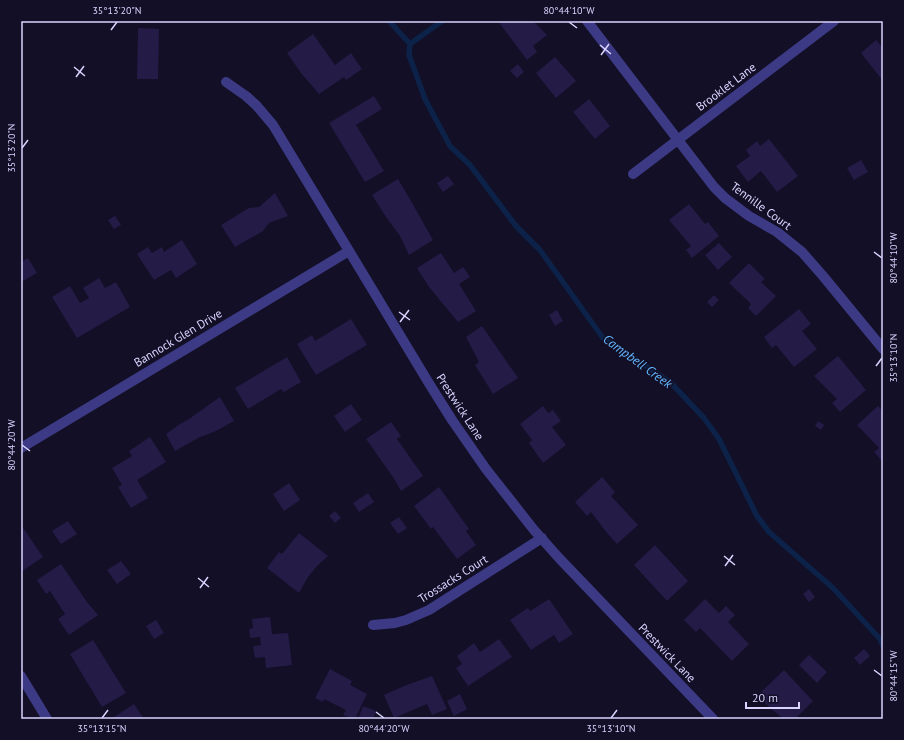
<svg xmlns="http://www.w3.org/2000/svg" width="904" height="740" viewBox="0 0 904 740" font-family="'PT Sans',sans-serif">
	<rect width="100%" height="100%" fill="#130f26"/>
	<g fill="none" stroke-linecap="round" stroke-linejoin="round">
		<!-- stream -->
		<path stroke="#0c2248" stroke-width="5.5" d="M389,21L410,44L409,55L425,99L450,146L470,165L516,226L540,250L603,338L670,382L704,418L719,439L757,516L769,532L833,588L880,639L883,646
			M410,44L442,21"/>
	</g>
	<!-- building -->
	<path fill="#241b47" d="M498,21H533L547,35L533,46L537,52L527,60Z
		M138,28L159,29L158,79H137Z
		M313,34L335,65L351,53L362,69L346,80L344,77L319,94L301,73L287,53Z
		M876,40L883,48V81L861,53Z
		M555,57L576,81L556,98L536,73Z
		M518,64L524,72L517,78L510,71Z
		M374,96L382,109L356,125L384,171L365,182L329,123Z
		M589,99L610,126L595,139L573,112Z
		M769,139L798,176L777,192L761,171L748,182L736,166L750,156L746,150L757,141L760,146Z
		M861,160L868,172L854,180L847,168Z
		M448,176L454,184L443,192L437,183Z
		M398,179L411,201L433,240L409,255L400,236L386,217L372,195Z
		M275,193L288,216L269,223L263,231L235,247L221,225L249,208L259,207Z
		M689,204L705,224L708,222L719,236L692,258L686,250L691,246L669,220Z
		M115,216L121,225L114,229L108,220Z
		M182,240L197,264L176,278L171,270L154,280L137,254L148,247L152,253L162,247L164,252Z
		M719,243L732,257L718,270L705,255Z
		M441,253L454,273L463,267L470,277L459,284L476,311L458,322L429,287L417,268Z
		M28,258L37,273L23,281L21,278V262Z
		M749,263L765,279L761,282L776,296L756,316L748,308L751,304L729,283Z
		M99,278L105,288L116,282L130,307L77,338L52,297L70,286L80,303L89,298L83,288Z
		M714,295L719,300L712,307L707,302Z
		M799,309L811,324L802,331L817,349L794,367L776,345L772,348L764,337Z
		M557,310L563,321L555,326L549,315Z
		M351,319L367,345L316,375L297,344L312,335L315,341Z
		M482,326L518,378L493,394L475,365L479,362L466,337Z
		M838,356L866,390L840,412L832,403L837,399L814,376Z
		M287,357L301,382L284,392L281,389L248,409L235,388Z
		M220,397L234,421L216,431L200,437L175,451L166,434L180,424L189,419Z
		M351,404L362,420L345,432L334,416Z
		M543,406L548,413L553,410L561,421L552,427L566,445L543,463L529,443L532,440L520,424Z
		M878,406L883,411V462L874,452L879,448L857,425Z
		M818,421L824,425L821,430L815,426Z
		M391,422L401,436L397,439L423,476L401,491L393,477L366,439Z
		M150,437L166,462L137,480L148,498L131,508L118,487L122,485L112,468L132,456L129,451Z
		M602,477L615,492L611,496L638,525L617,544L607,533L591,512L587,516L575,502Z
		M289,483L300,500L284,511L273,494Z
		M439,487L469,529L466,531L476,545L457,559L433,527L431,529L414,506Z
		M368,493L374,502L359,512L353,503Z
		M335,511L341,518L335,523L329,516Z
		M399,517L407,528L398,534L390,523Z
		M68,521L77,534L61,544L52,531Z
		M21,525L43,557L21,572Z
		M299,533L328,556L317,566L308,577L299,593L267,568L279,552L282,554Z
		M655,545L688,581L667,601L634,565Z
		M121,561L131,574L117,584L107,570Z
		M61,564L87,602L98,615L69,635L58,619L65,614L50,591L46,594L37,580Z
		M809,589L815,597L809,602L803,594Z
		M549,599L573,634L559,643L554,635L531,650L510,620L528,608L530,611Z
		M705,599L719,613L726,606L735,615L728,622L749,644L732,661L700,628L696,632L684,620Z
		M270,617L272,634L288,633L292,665L266,668L265,657L255,658L253,646L261,645L260,637L250,638L249,629L253,628L252,619Z
		M156,620L164,633L154,639L146,626Z
		M499,639L512,657L468,686L456,668L462,664L457,656L474,643L480,652Z
		M93,640L126,693L102,707L70,654Z
		M864,649L870,656L860,665L854,658Z
		M809,655L827,672L817,683L799,665Z
		M330,669L352,681L350,685L367,694L355,719H352L343,715L346,710L324,699L323,702L315,698Z
		M784,670L813,701L795,719H784L770,708L758,695Z
		M432,676L447,709L432,715L427,704L394,718L384,695L404,686Z
		M460,694L467,709L454,716L447,701Z
		M134,704L144,719H111Z
		M363,706L376,711L373,719H358Z"/>
	<g fill="none" stroke-linecap="round" stroke-linejoin="round">
		<!-- street -->
		<path stroke="#3d3a85" stroke-width="10" d="M587,21L714,187L725,198L749,216L777,232L802,252L823,276L883,349
			M226,82L246,96L256,105L273,125L430,385L452,420L486,469L534,530L559,558L713,719
			M633,174L834,21
			M21,448L349,251
			M373,625L395,623L406,620L429,610L542,538
			M21,676L47,719"/>
	</g>
	<!-- ticks -->
	<path fill="none" stroke="#d9d4ff" stroke-width="1.5" d="M569,22L577,28M111,30L117,22M600,45L611,54M601,55L609,44M74,67L85,76M76,77L84,66M22,148L28,140M874,252L882,258M399,312L410,320M400,322L409,310M876,366L882,358M22,445L30,451M724,556L735,565M725,566L733,555M198,578L209,587M200,588L208,577M874,670L882,676M376,712L384,718M102,718L108,710M611,718L617,710"/>
	<g text-anchor="middle" stroke-width="3" stroke-linejoin="round" paint-order="stroke">
		<!-- street labels -->
		<g font-size="12" fill="#d9d4ff" stroke="#130f26">
			<text transform="translate(726 87) rotate(-37)" y="4">Brooklet Lane</text>
			<text transform="translate(761 206) rotate(36)" y="4">Tennille Court</text>
			<text transform="translate(178 338) rotate(-31)" y="4">Bannock Glen Drive</text>
			<text transform="translate(460 407) rotate(57)" y="4">Prestwick Lane</text>
			<text transform="translate(453 579) rotate(-32)" y="4">Trossacks Court</text>
			<text transform="translate(667 653) rotate(46)" y="4">Prestwick Lane</text>
		</g>
		<!-- water labels -->
		<g font-size="13" font-style="italic" fill="#62b6ff" stroke="#130f26">
			<text transform="translate(638 361) rotate(36)" y="5">Campbell Creek</text>
		</g>
	</g>
	<!-- border -->
	<rect width="904" height="740" fill="none" stroke="#130f26" stroke-width="44"/>
	<!-- scale -->
	<path d="M746 702v6h53v-6" fill="none" stroke="#d9d4ff" stroke-width="2"/>
	<text x="752" y="702" font-size="12" fill="#d9d4ff" stroke="#130f26" stroke-width="3" paint-order="stroke">20 m</text>
	<rect x="22" y="22" width="860" height="696" fill="none" stroke="#d9d4ff" stroke-width="1.5"/>
	<g font-size="10" text-anchor="middle" fill="#d9d4ff">
		<text x="117" y="14">35°13'20"N</text>
		<text x="569" y="14">80°44'10"W</text>
		<text transform="translate(11 148) rotate(-90)" y="4">35°13'20"N</text>
		<text transform="translate(893 258) rotate(-90)" y="4">80°44'10"W</text>
		<text transform="translate(893 358) rotate(-90)" y="4">35°13'10"N</text>
		<text transform="translate(11 445) rotate(-90)" y="4">80°44'20"W</text>
		<text transform="translate(893 676) rotate(-90)" y="4">80°44'15"W</text>
		<text x="102" y="732">35°13'15"N</text>
		<text x="384" y="732">80°44'20"W</text>
		<text x="611" y="732">35°13'10"N</text>
	</g>
</svg>
